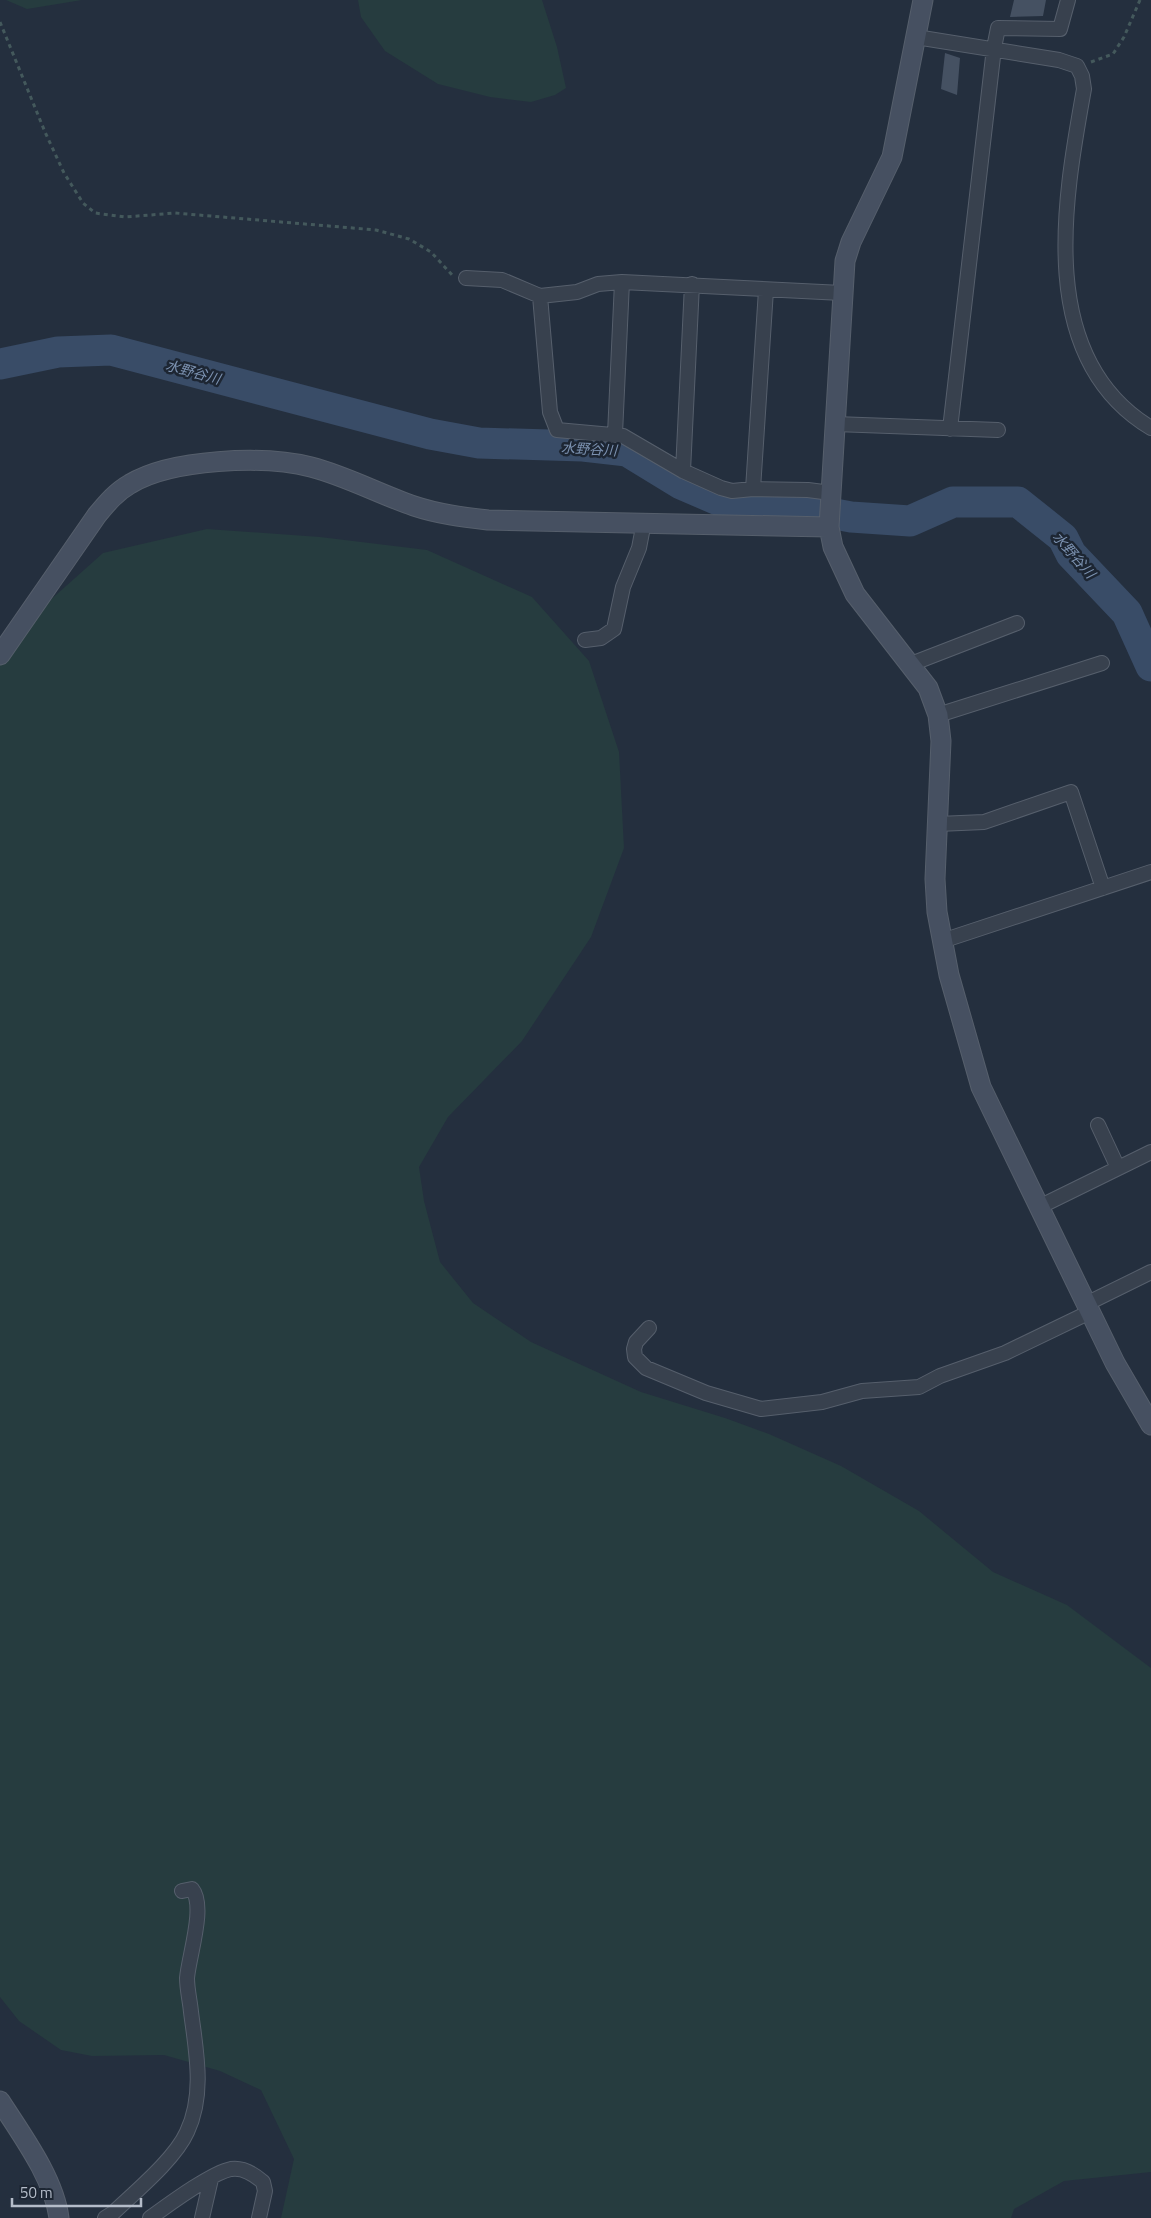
<svg xmlns="http://www.w3.org/2000/svg" width="1151" height="2218" viewBox="0 0 1151 2218" font-family="'Titillium Web','Noto Sans JP',sans-serif">
	<rect width="100%" height="100%" fill="#242f3e"/>
	<!-- green -->
	<path fill="#263c3f" d="M6,0H82L27,9Z
		M358,0H542L557,47L566,88L555,95L531,102L490,97L438,84L385,51L361,17Z
		M207,529L320,537L427,550L532,597L589,661L619,752L624,848L591,937L522,1041L448,1117L419,1167L424,1201L440,1262L473,1303L531,1342L641,1392L725,1418L769,1434L841,1466L919,1511L993,1572L1067,1605L1151,1668V2172L1064,2181L1014,2209L1011,2218H281L294,2159L261,2090L220,2071L164,2055L92,2056L61,2050L19,2021L0,1997V652L28,620L103,553Z"/>
	<g fill="none" stroke-linecap="round" stroke-linejoin="round">
		<!-- river -->
		<path stroke="#394c67" stroke-width="31" d="M0,364L58,352L111,350L430,434L479,443L583,446L627,451L681,484L732,506L803,508L851,517L910,521L953,502H1018L1063,538L1071,554L1127,613L1151,666"/>
	</g>
	<!-- building -->
	<path fill="#455162" d="M1014,0H1046L1043,16L1010,17Z
		M945,53L960,58L957,95L941,89Z"/>
	<g fill="none" stroke-linecap="round" stroke-linejoin="round">
		<!-- street casing -->
		<g stroke="#565f6c" stroke-width="16">
			<path id="street" d="M916,37L1059,60L1077,66L1082,76L1084,89C1064,200 1035,358 1151,428
				M466,278L502,280L540,296L577,292L598,284L622,282L842,293
				M540,296L550,412L557,430L623,436L683,471L721,488L732,491L753,489L808,490L831,493
				M835,424L998,430
				M950,429L994,48L998,28L1060,29L1068,0
				M615,434L622,282
				M683,471L692,284
				M753,489L766,290
				M585,640L601,638L614,629L623,587L639,548L644,522
				M911,664L1017,623
				M938,715L1102,663
				M938,824L984,822L1071,792L1103,888
				M942,941L1151,872
				M1098,1125L1118,1168
				M1039,1207L1151,1152
				M1086,1304L1151,1272
				M649,1328L636,1342L634,1349L635,1357L646,1368L706,1393L761,1409L822,1402L862,1391L919,1387L940,1376L1005,1353L1090,1312
				M105,2218L113,2213C135,2192 175,2159 187,2132C205,2094 196,2051 191,2012C190,2001 187,1989 187,1978C189,1955 206,1906 192,1889L182,1891
				M150,2218C168,2205 211,2173 231,2169C243,2167 255,2175 263,2182L265,2191L259,2218
				M202,2218L211,2179"/>
		</g>
		<!-- secondary casing -->
		<g stroke="#565f6c" stroke-width="21">
			<path id="secondary" d="M923,0L892,157L851,242L845,261L829,527L833,547L855,594L928,688L938,715L941,741L935,879L937,912L949,975L981,1087L1115,1363L1151,1425
				M0,655L97,515C107,503 116,492 130,484C171,459 264,455 311,467C346,476 379,494 414,506C438,514 462,517 488,520L829,527
				M0,2101C21,2134 54,2178 59,2218"/>
		</g>
		<!-- path -->
		<path stroke="#44595c" stroke-width="3" stroke-dasharray="4 4" stroke-linecap="butt" d="M0,22L45,132L64,173L83,203L95,213L125,217L175,213L376,230L409,239L431,252L453,276
			M1091,62L1113,54L1124,37L1140,0"/>
		<!-- street -->
		<use href="#street" stroke="#38414e" stroke-width="14"/>
		<!-- secondary -->
		<use href="#secondary" stroke="#465061" stroke-width="19"/>
	</g>
	<g text-anchor="middle" stroke-width="5" stroke-linejoin="round" paint-order="stroke">
		<!-- water labels -->
		<g font-size="14" font-style="italic" fill="#7c92b1" stroke="#1d2633">
			<text transform="translate(193 372) rotate(15)" y="5">水野谷川</text>
			<text transform="translate(589 449) rotate(3)" y="5">水野谷川</text>
			<text transform="translate(1074 555) rotate(49)" y="5">水野谷川</text>
		</g>
	</g>
	<!-- scale -->
	<path d="M12 2198v8h129v-8" fill="none" stroke="#b4bcc9" stroke-width="2.5"/>
	<text x="20" y="2198" font-size="15" fill="#b4bcc9" stroke="#1d2633" stroke-width="4" paint-order="stroke">50 m</text>
</svg>
